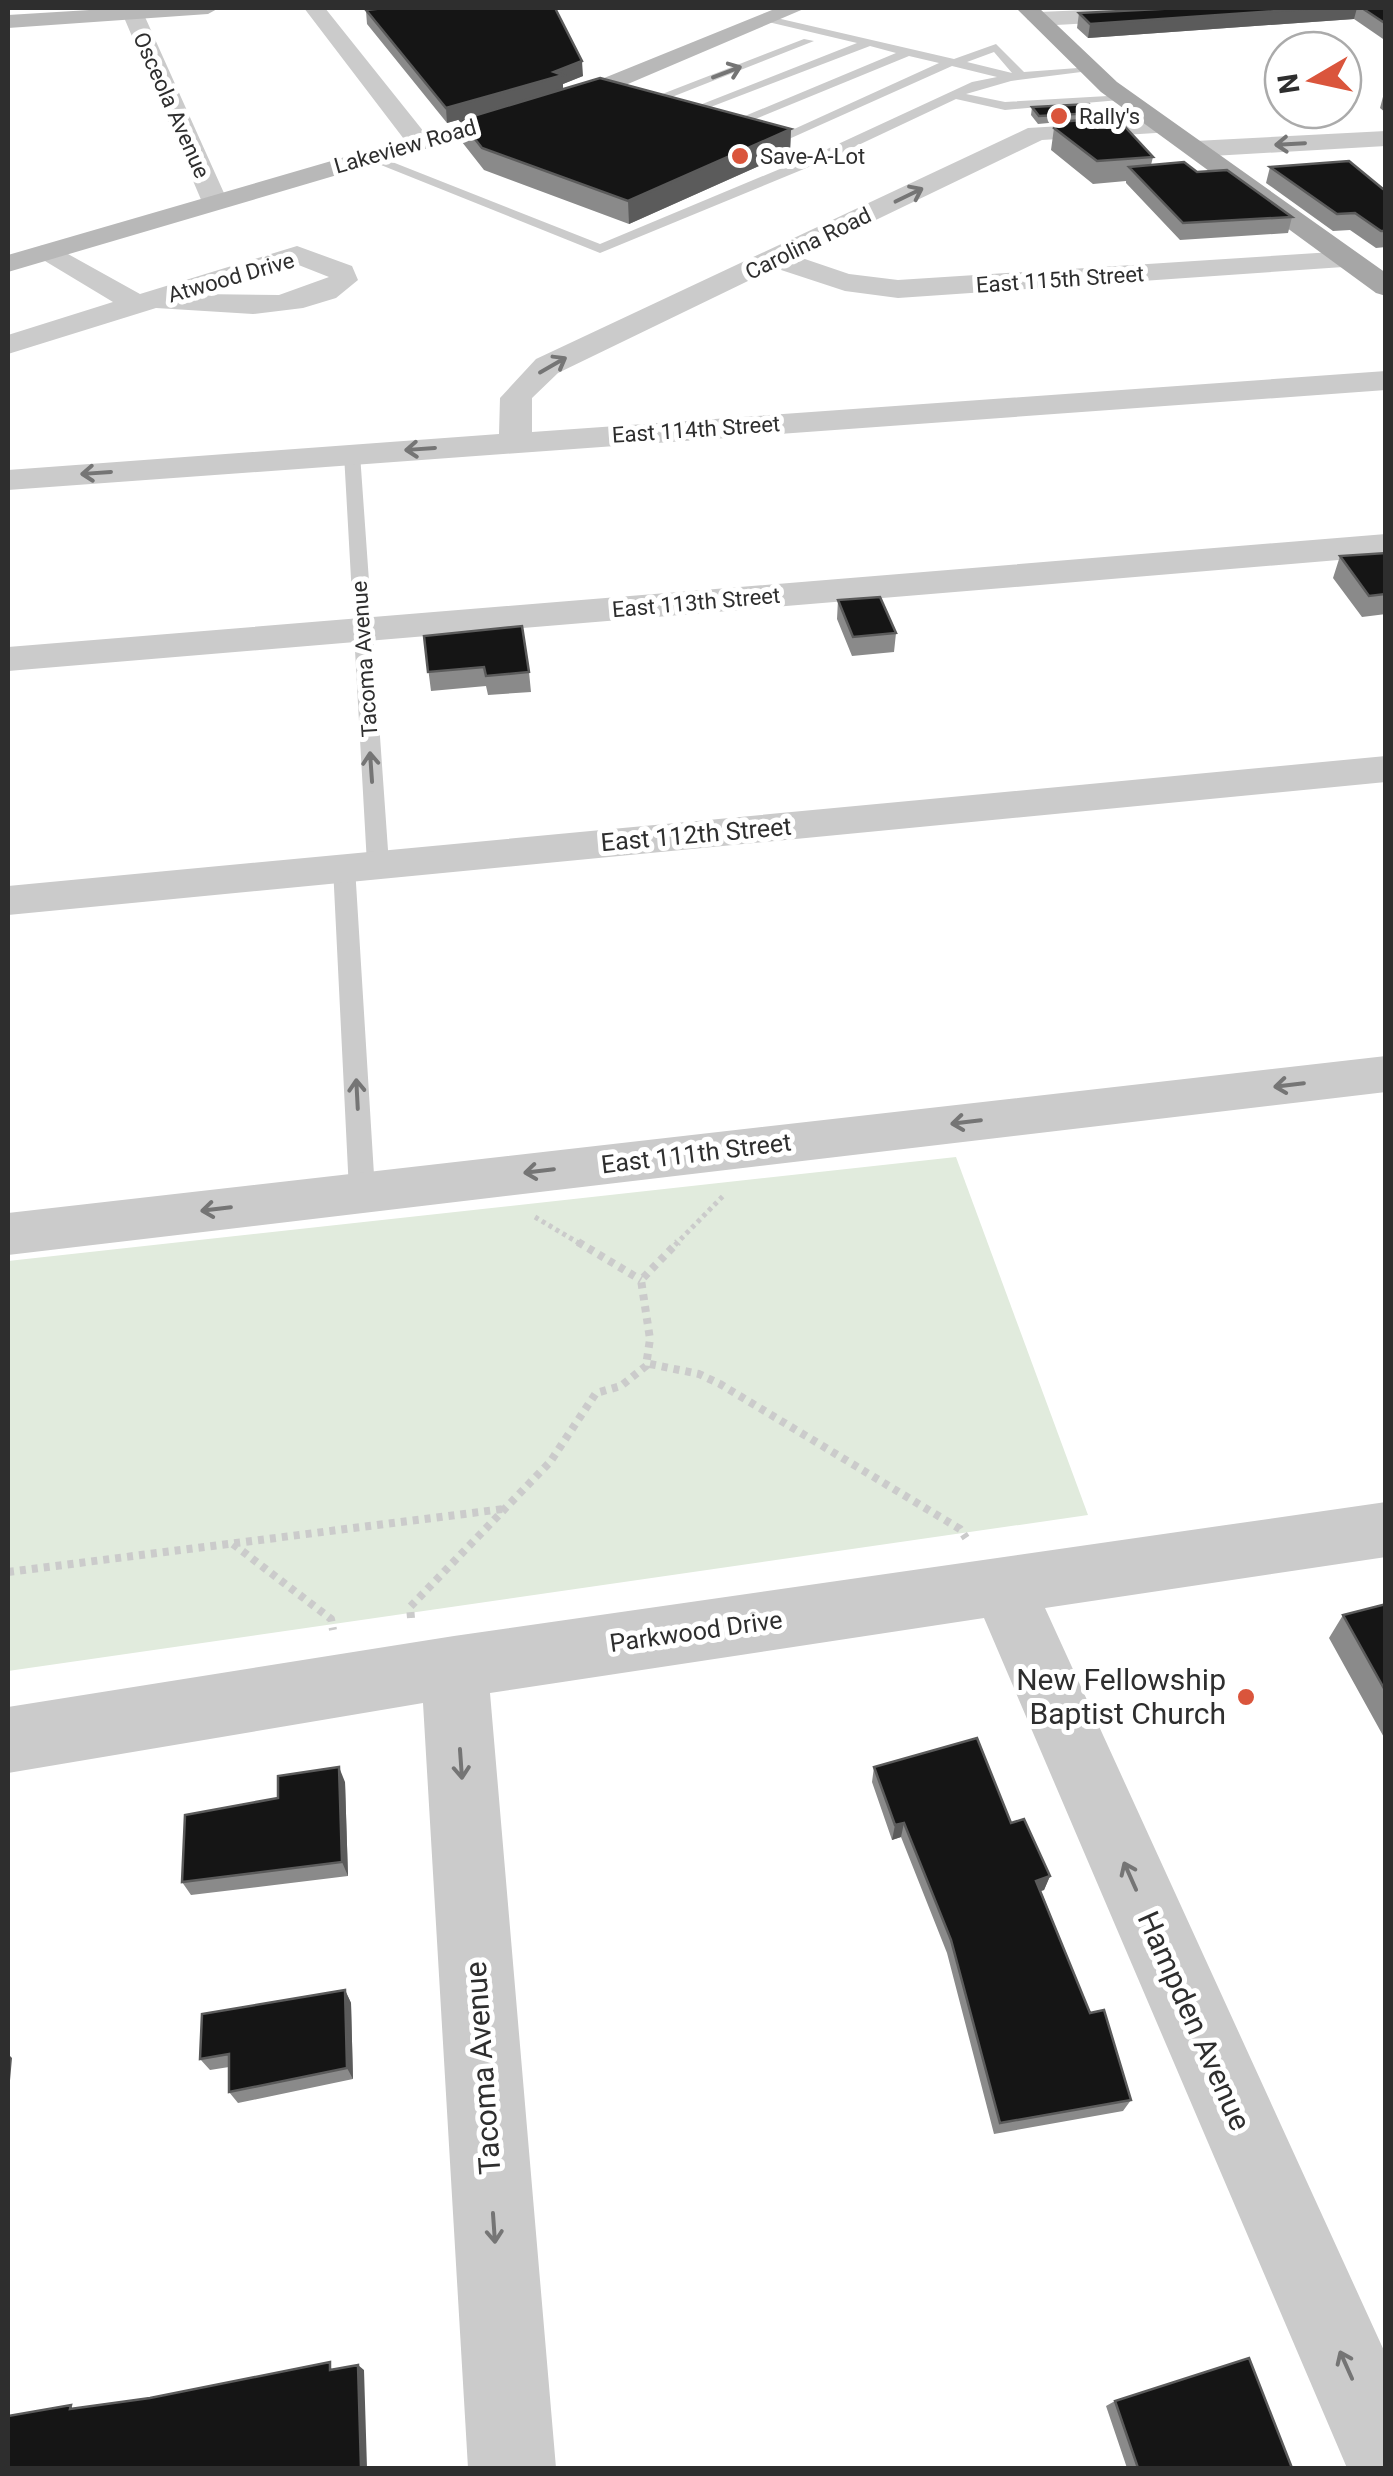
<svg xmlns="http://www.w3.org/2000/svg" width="1393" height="2476" viewBox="0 0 1393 2476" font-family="Roboto,sans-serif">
	<rect width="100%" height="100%" fill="#fff"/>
	<!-- green -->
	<path fill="#e1ebdd" d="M956,1157L1088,1515L8,1671V1261Z"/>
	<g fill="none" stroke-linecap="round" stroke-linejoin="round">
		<!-- path-far1 -->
		<path stroke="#cbcbcb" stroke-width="5" stroke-dasharray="4 4" stroke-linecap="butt" d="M535,1217L582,1245
			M675,1245L724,1195"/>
		<!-- path -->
		<path stroke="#cbcbcb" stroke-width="8" stroke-dasharray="6 6" stroke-linecap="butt" d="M578,1242L641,1280
			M650,1364L699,1374L720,1384L960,1529L966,1538
			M233,1544L331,1619L333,1630
			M8,1572L503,1509
			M411,1618L410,1607L550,1462L596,1393L621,1386L646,1366L650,1339L641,1280L678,1242"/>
		<!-- lane -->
		<path fill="#cbcbcb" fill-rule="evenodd" d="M768,16L954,59L996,44L1024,72L1091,67L1097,70L1011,81L966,94L1005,102L1125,95L1131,99L1005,110L956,99L833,157L600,253L361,157L372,154L600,244L823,151L972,82L997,77L952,66L780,143L770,140L939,63L909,56L731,129L721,126L896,53L870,46L682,118V112L857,43L764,21ZM994,52L1012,73L967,62Z
			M804,39L814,41L649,106L639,103Z
			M352,449L360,454L389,864L378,871L367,864L344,454Z
			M344,860L355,867L375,1191L362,1201L349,1191L333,867Z"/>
		<!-- street -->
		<path fill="#cbcbcb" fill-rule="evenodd" d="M120,8H141L228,202L224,208H206L202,202Z
			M304,8H325L428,137L432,142L428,147H410Z
			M1136,8H1265L1254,14L1038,26L1027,19L1038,12Z
			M1163,120L1175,127L1172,132L1042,140L799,257L849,274L898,280L1348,251L1358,254L1362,260L1358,266L898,298L845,291L775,268L558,373L532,398V432L1386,371V390L8,490V470L499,434L500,398L536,359L1028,128Z
			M1386,131V146L1195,157L1182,149L1195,141Z
			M50,244L140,294L297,246L352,266L358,280L336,298L303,308L253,314L156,308L8,354V335L113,302L40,258L36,252L40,246ZM296,264L329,277L279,295L198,294Z
			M1386,534V556L8,671V647Z
			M1386,756V782L8,915V886Z
			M1386,1056V1092L8,1255V1213Z
			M1386,1502V1557L1045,1608L1386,2355V2468H1347L984,1618L490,1693L556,2468H468L423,1703L8,1773V1707L454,1636Z"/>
		<!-- secondary -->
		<path fill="#b8b8b8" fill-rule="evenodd" d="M122,8H219L208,14L8,28V15Z
			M777,8H806L588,101L8,272V255L572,91Z"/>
		<!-- primary -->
		<path fill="#a6a6a6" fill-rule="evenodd" d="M1016,8H1039L1117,82L1386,273V296L1376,293L1101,92Z"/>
	</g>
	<!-- wall -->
	<path fill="#8a8a8a" d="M362,8H555L583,76L563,84V89L791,129L790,152L629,224L484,170L462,142L460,120L472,116L447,123L367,24L366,11Z
		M1180,8H1386V41L1354,19L1088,38L1077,28L1079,13Z
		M1386,92V113L1380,108L1384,93Z
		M1032,107L1096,113L1095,119L1153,157L1151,165L1197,172L1292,217L1288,233L1180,240L1126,183V181L1093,184L1051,150L1054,128L1059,122L1038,124L1031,115Z
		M1270,167L1386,189V247L1376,248L1350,230L1333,231L1266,183Z
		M1386,553V614L1362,617L1333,578L1340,556Z
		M838,600L896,633L894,652L852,656L837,619Z
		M424,636L529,672L531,692L488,695L486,686L431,691Z
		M1386,1604V1741L1329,1638L1343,1615Z
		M874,1767L1011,1823L1050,1876L1044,1890L1041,1891L1090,2013L1131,2100L1123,2111L994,2134L947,1953L901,1837L892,1840L872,1782Z
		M345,1782L348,1876L191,1895L182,1882L278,1798Z
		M345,1990L351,2003L353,2079L238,2103L229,2092V2067L210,2070L200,2059Z
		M1115,2401L1292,2468H1127L1106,2406Z"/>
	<!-- shaded-wall -->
	<path fill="#5b5b5b" d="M1320,8H1357L1354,19L1088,38L1090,24Z
		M582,61L583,76L563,84V90L447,123L446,108Z
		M791,129L790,152L629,224L628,201Z
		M339,1767L345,1782L348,1876L342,1862Z
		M904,1823L901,1837L892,1840L895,1825Z
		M1050,1876L1044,1890L1030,1894L1036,1881Z
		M345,1990L351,2003L353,2079L347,2068Z
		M8,2054L12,2058L8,2103Z
		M358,2365L364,2370L367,2468H361Z"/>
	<!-- building -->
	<path fill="#151515" stroke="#5b5b5b" stroke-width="2.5" d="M374,8H555L582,61L554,72L563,75L446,108L366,10L375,9Z
		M1180,8H1320L1090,24L1079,13Z
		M1362,8H1386V24Z
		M600,78L791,129L628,201L482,148L460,120Z
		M1089,104L1096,113L1039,116L1032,107Z
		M1116,117L1153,157L1097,161L1054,128L1059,122Z
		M1349,161L1383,189H1386V231H1381L1355,213L1337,214L1270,167Z
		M1184,162L1197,172L1227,170L1292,217L1183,223L1129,167Z
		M1386,553V594L1369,596L1340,556Z
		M880,597L896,633L853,637L838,600Z
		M522,626L529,672L486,676L484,667L428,672L424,636Z
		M1386,1604V1692L1343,1615Z
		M977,1738L1011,1823L1024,1819L1050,1876L1036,1881L1090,2013L1104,2010L1131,2100L1000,2123L951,1940L904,1823L895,1825L874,1767Z
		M339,1767L342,1862L182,1882L185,1815L278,1798V1776Z
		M345,1990L347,2068L229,2092V2054L200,2059L202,2014Z
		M1249,2358L1292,2468H1138L1115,2401Z
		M330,2362V2370L358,2365L361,2468H8V2416L71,2405L70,2409L150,2398Z"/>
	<!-- one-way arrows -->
	<defs><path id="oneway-shaft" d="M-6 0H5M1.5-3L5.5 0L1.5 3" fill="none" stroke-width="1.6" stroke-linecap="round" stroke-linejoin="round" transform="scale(2.5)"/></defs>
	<g stroke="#757575">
		<use href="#oneway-shaft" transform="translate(727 72) rotate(-21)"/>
		<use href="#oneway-shaft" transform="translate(1290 144) rotate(177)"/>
		<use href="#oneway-shaft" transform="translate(909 195) rotate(-26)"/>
		<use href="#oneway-shaft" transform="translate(553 365) rotate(-30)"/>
		<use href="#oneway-shaft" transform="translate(420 449) rotate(176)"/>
		<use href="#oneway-shaft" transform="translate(96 473) rotate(176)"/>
		<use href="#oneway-shaft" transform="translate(371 767) rotate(-94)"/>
		<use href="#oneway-shaft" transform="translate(1289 1085) rotate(173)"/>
		<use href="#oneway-shaft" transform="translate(357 1094) rotate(-93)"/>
		<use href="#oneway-shaft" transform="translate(966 1122) rotate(173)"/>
		<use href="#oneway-shaft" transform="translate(539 1171) rotate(173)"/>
		<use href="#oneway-shaft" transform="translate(216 1209) rotate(173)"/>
		<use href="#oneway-shaft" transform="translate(461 1764) rotate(86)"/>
		<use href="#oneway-shaft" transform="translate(1130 1876) rotate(-114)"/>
		<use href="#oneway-shaft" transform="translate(494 2228) rotate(86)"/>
		<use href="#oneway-shaft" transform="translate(1346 2365) rotate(-114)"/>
	</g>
	<!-- markers -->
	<g fill="#da553c" stroke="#fff" stroke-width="4">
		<circle cx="1059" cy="116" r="10"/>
		<circle cx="740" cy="156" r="10"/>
		<circle cx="1246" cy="1697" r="10"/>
	</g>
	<g text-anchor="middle" stroke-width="10" stroke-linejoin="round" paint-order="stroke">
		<!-- far-street labels -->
		<g font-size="22" fill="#2e2e2e" stroke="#fff">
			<text transform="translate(172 105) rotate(66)" y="8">Osceola Avenue</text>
			<text transform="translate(405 146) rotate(-16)" y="8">Lakeview Road</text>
			<text transform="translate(808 243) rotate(-26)" y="8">Carolina Road</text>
			<text transform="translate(231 277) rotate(-16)" y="8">Atwood Drive</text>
			<text transform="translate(1060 279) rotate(-4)" y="8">East 115th Street</text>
			<text transform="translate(696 429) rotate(-4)" y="8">East 114th Street</text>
			<text transform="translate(696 602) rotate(-5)" y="8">East 113th Street</text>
			<text transform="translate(364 659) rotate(-94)" y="8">Tacoma Avenue</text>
		</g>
		<!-- far-poi labels -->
		<g font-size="22" fill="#2e2e2e" stroke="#fff" text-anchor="start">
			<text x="1079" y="124">Rally's</text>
			<text x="760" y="164">Save-A-Lot</text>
		</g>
		<!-- street labels -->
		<g font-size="25" fill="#2e2e2e" stroke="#fff">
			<text transform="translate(696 834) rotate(-5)" y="9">East 112th Street</text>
			<text transform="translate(696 1153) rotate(-7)" y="9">East 111th Street</text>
			<text transform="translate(696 1631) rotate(-8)" y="9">Parkwood Drive</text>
		</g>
		<!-- near-poi labels -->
		<g font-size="30" fill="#2e2e2e" stroke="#fff" text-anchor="end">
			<text x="1226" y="1690">New Fellowship<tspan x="1226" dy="34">Baptist Church</tspan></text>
		</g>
		<!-- near-street labels -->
		<g font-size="30" fill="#2e2e2e" stroke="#fff">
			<text transform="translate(1194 2021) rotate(66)" y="10">Hampden Avenue</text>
			<text transform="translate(483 2068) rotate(-94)" y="10">Tacoma Avenue</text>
		</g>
	</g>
	<!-- border -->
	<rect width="1393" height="2476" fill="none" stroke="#2e2e2e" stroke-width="20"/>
	<!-- north arrow -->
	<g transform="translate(1313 80) rotate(261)"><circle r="48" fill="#ffffff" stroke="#ababab" stroke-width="2.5"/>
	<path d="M0-8L18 38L0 25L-18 38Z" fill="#da553c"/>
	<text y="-15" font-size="28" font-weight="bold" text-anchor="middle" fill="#2e2e2e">N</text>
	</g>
</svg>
